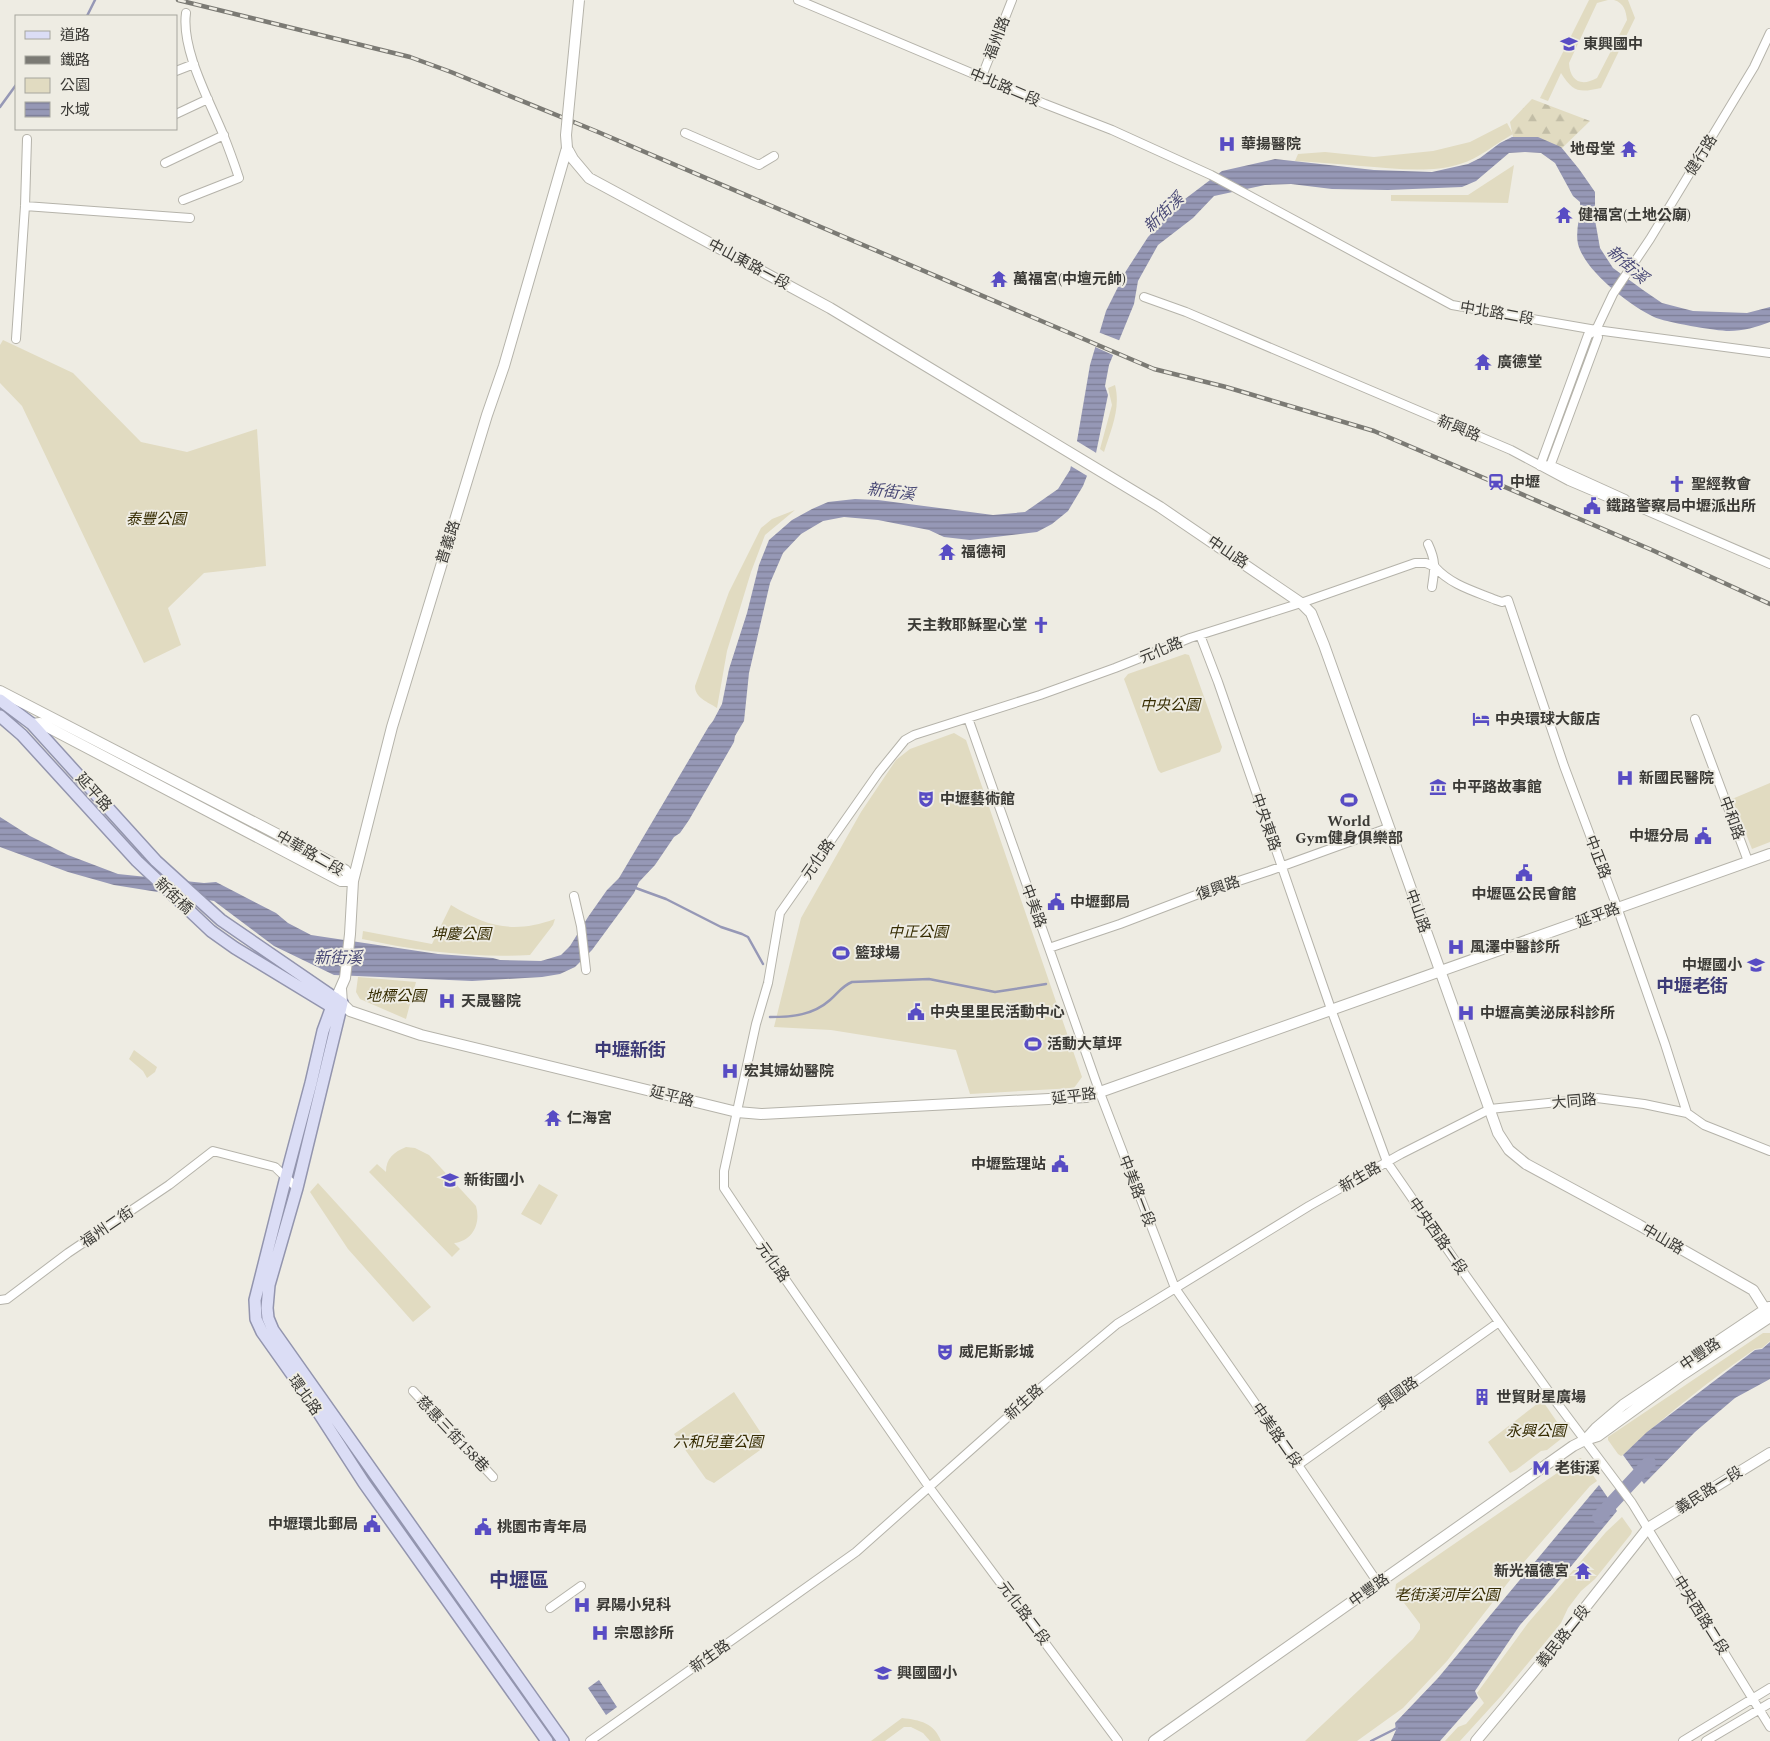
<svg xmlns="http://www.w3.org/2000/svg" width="1770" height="1741" viewBox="0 0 1770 1741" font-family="Spectral,'Noto Sans TC',serif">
	<defs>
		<pattern id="forest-firs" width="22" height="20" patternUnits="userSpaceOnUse" patternTransform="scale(1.25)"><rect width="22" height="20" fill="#e1dbc1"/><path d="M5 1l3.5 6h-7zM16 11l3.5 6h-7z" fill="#c2bda6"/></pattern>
		<pattern id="water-rules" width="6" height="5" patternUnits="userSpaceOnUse" patternTransform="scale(1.25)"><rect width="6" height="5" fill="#9698b6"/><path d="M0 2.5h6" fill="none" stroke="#7c7d95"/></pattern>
	</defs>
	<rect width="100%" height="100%" fill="#eeece3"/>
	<!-- green -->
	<path fill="#e1dbc1" d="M1589,0H1608L1597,3L1569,63C1570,81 1581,87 1597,78L1627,20C1626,11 1624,3 1614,0H1628L1635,18L1601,88C1579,93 1573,92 1561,73L1548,101L1540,98Z
		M1507,123L1513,134C1495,144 1480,158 1460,164C1428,174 1393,168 1360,166C1338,164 1317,162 1295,161L1298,154L1325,152L1374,157L1433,151L1470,142Z
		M1514,165L1508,203L1391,201V195H1468Z
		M3,340L73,373L141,442L187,452L257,429L266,566L204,573L168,608L181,645L144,663L22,406L0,383V345Z
		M1115,385C1121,408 1111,430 1104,452L1100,449L1112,405L1108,388Z
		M795,510L765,535L751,572L727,651L717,708C708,702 695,698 695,686L729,592L761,528L772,519Z
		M1185,654L1189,655L1222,747L1220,752L1161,773L1158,770L1124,679L1128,674Z
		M954,733L966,740L1082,1077L1074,1088L970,1094L956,1050L831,1030L774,1027L801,918L861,812L896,760L910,749Z
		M1770,783V842L1752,849L1732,799Z
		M451,905C488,927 513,934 555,919L553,925L530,955C473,958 417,951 362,939L363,931L432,944Z
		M358,977L416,982L406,1019L360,999L356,992Z
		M134,1050L157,1067L155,1072L147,1078L143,1071L129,1059Z
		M406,1147L415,1148L429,1155L476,1206C481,1223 473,1241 454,1243L460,1249L452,1257L369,1172L377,1164L386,1172C386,1158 394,1152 406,1147Z
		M318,1183L431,1307L413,1322L348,1249L310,1192Z
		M539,1184L558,1195L541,1225L521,1214Z
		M1763,1333H1770V1341L1762,1348L1755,1349C1709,1381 1664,1416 1623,1455L1621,1456L1618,1454L1608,1440V1437Z
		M734,1392L763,1436C766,1440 765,1444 763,1448L714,1483L706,1479L674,1434Z
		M1542,1400L1566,1435L1547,1450L1541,1451L1516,1470L1510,1473L1488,1442Z
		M1579,1458H1581L1597,1481L1590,1486L1524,1562L1447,1661L1403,1708L1357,1741H1305L1413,1639L1420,1629V1624L1395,1591L1396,1584Z
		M1622,1517L1632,1531L1631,1534L1595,1579L1581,1591L1568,1608L1561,1623L1501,1696L1460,1741H1445L1458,1727L1466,1724L1484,1703L1477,1693L1528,1623L1606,1532Z
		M902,1718C920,1720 934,1723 941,1741H930L923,1733L911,1727H904L885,1741H871Z"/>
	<!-- forest -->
	<path fill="url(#forest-firs)" d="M1532,99L1590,121L1558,152L1514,142L1510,122Z"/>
	<!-- water -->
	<path fill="url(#water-rules)" d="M1512,137H1538L1561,147L1579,169L1595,192V220L1600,248L1613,268L1643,290L1662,303L1693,311L1747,313L1770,307V322C1757,327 1743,331 1729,331C1717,331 1664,322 1654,317C1629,305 1585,271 1578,244C1575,230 1581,216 1580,202L1573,196L1555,163L1541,153L1525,152L1509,153L1476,181L1462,187L1388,190L1332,189L1291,184L1265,185L1214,196L1193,218L1158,245L1138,281L1134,304L1109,365L1105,386L1108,395L1096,453L1083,486L1068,511L1052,524L1037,532L970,540L944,537L929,530L878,520L844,517L823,521L801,534L783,553L770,583L749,673L744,721L735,736L734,742L689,820L680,833L674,837L655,865L639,882L634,893L592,950L575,967L560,974L542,977L472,981L334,975L274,946L214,901L114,885L68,872L0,847V817L30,836L68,855L118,874L204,883L216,882L276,913L288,923L311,935L438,954L493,958L500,960L541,961L561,955L570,946L588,917L607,890L619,878L709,726L713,721L722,704L729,669L747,613L759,565L769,540L792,520L812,509L828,502L855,499L878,500L993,515L1025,512L1058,489L1070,470L1077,441L1090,365L1106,311L1126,271L1148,237L1185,199L1222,171L1275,159L1374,170L1432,172L1468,164L1480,158L1500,143Z
		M1770,1342V1379L1735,1398L1695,1432L1644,1484L1623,1455L1647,1432L1755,1350L1762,1349Z
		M1599,1485L1617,1511L1553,1588L1520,1625L1475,1691L1478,1698L1440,1741H1391L1396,1730L1395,1723L1438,1678Z
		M599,1680L617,1707L606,1715L588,1688Z"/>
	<!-- pier -->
	<path fill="#eeece3" d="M1098,332L1121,341L1115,356L1093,346Z
		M1075,440L1098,454L1089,477L1069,465Z"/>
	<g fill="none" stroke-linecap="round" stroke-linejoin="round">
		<!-- stream -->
		<path stroke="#9698b6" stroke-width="2.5" d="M87,16L95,0
			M0,107L16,85
			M633,887L666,899L721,927L742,934L748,937L763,964
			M770,1017C793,1017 813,1015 830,1000C838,993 842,986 852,982L929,979L995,992L1046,984
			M1371,1741L1397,1728"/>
		<!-- river -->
		<path stroke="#9698b6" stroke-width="14" d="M1599,1517L1649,1463"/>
		<!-- street casing -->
		<g stroke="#b5b3aa" stroke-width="10">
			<path id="street" d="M798,0L1045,104L1112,130L1211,175L1452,305L1596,330L1770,353
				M176,71L194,64
				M982,76L1012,0
				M176,114L208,99
				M685,133L759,165L774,156
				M165,163L224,135
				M183,200L239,178C234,163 229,149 223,134C209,100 181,49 186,13
				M25,206L190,218
				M1144,297L1186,312L1511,450L1569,481L1623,504H1631
				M16,339L25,206L27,139
				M1540,466L1588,335L1596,330L1613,294L1650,239L1754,67L1770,33
				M1542,466L1550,465L1625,499L1631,504L1770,564
				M1549,469L1598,337L1596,330
				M1428,544C1436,561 1435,568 1432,587
				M1435,567C1451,585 1474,591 1496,600L1502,602L1508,600L1564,766L1617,907L1665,1044L1687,1113L1704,1125L1770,1151
				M1200,635L1218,682L1331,1009L1387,1162L1454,1259L1554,1399L1632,1503L1770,1727
				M968,718L1100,1093L1175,1288L1298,1465L1378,1583
				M1695,719L1748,861
				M574,896L581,926L586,970
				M1049,948L1120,924L1196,895L1269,871L1388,828
				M0,1300L7,1299L68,1253L169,1185L213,1151L275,1167L297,1188
				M413,1391L493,1477
				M1298,1465L1499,1322
				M550,1608L581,1586
				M590,1741L856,1552L1045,1384L1117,1324L1309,1206L1401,1154L1490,1109L1597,1098L1644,1104L1687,1113
				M1118,1741L929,1487L774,1263L724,1188V1171L756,1024L768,983L780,913L879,772L905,740L914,735L1040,695L1115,668L1190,638L1301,603L1415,563H1426L1435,567
				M1683,1741L1770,1688
				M1706,1741L1770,1703"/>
		</g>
		<!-- secondary casing -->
		<g stroke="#b5b3aa" stroke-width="12">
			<path id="secondary" d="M567,148L573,159L589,178L830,308L1160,507L1301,603L1311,613L1324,645L1498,1133L1509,1150L1526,1164L1639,1225L1753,1290L1770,1317
				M0,691L329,861L345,870L353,881
				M32,724L40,723L341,881H353
				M341,989L342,1003L350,1011L421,1035L737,1112L761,1114L1086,1097L1770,854
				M338,994L345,978L350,934L353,881L392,727L487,415L504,366L567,148
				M1587,1438L1596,1428L1623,1405L1769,1307
				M1154,1741L1573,1446L1585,1440L1598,1436L1682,1375L1770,1317
				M1476,1741L1550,1652L1648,1528L1770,1453"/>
		</g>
		<!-- primary casing -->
		<g stroke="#9395ae" stroke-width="14">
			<path id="primary" d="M0,700L32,724L156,861L221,920L342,1003L297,1188L269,1285L267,1308L268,1318L273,1330L563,1741
				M0,716L22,735L137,861L211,931L235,948L337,1010
				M335,998L323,1031L311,1083L286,1177L255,1300L256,1319L262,1332L313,1404L364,1483L547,1741"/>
		</g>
		<!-- street -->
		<use href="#street" stroke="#fff" stroke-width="8"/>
		<!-- secondary -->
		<use href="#secondary" stroke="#fff" stroke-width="10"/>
		<!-- primary -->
		<use href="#primary" stroke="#dbddf5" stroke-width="11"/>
		<!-- rail casing -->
		<g stroke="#7b7a74" stroke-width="4.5">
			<path id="rail" d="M178,0L410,57L451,72L598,132L1154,369L1226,387L1374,431L1652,550L1770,604"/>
		</g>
		<!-- rail -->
		<use href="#rail" stroke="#eeece3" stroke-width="2.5" stroke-dasharray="8" stroke-linecap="butt"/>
		<!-- secondary-bridge casing -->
		<g stroke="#b5b3aa" stroke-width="12" stroke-linecap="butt">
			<path id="secondary-bridge" d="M567,148L566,135L579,0"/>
		</g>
		<!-- secondary-bridge -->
		<use href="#secondary-bridge" stroke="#fff" stroke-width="10"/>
	</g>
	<!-- icons -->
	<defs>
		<g id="school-bare" transform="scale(1.35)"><path d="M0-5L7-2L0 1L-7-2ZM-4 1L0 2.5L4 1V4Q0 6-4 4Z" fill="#584cc4" stroke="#eeece3" stroke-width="2.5" paint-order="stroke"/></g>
		<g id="hospital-bare" transform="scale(1.35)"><path d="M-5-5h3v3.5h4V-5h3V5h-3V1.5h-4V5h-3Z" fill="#584cc4" stroke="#eeece3" stroke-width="2.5" paint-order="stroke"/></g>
		<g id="temple-bare" transform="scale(1.35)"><path d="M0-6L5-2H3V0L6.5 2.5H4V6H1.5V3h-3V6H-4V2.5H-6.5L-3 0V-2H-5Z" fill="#584cc4" stroke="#eeece3" stroke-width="2.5" paint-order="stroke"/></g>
		<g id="station-bare" transform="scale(1.35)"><path d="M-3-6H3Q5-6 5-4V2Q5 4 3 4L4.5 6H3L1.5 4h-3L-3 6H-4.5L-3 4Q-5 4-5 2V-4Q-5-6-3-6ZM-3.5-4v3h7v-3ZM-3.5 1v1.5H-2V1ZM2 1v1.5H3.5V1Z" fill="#584cc4" stroke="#eeece3" stroke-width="2.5" paint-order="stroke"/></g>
		<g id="church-bare" transform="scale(1.35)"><path d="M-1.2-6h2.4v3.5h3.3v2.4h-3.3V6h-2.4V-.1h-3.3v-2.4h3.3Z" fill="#584cc4" stroke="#eeece3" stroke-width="2.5" paint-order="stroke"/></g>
		<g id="civic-bare" transform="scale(1.35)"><path d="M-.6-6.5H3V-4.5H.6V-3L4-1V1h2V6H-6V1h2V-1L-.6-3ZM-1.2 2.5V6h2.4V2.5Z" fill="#584cc4" stroke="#eeece3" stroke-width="2.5" paint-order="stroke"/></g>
		<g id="hotel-bare" transform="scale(1.35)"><path d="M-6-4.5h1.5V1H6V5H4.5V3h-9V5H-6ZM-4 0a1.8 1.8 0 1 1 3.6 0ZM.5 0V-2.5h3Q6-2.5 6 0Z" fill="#584cc4" stroke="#eeece3" stroke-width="2.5" paint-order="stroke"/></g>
		<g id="museum-bare" transform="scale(1.35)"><path d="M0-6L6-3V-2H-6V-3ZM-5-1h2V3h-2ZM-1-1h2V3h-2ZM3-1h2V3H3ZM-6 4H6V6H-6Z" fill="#584cc4" stroke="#eeece3" stroke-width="2.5" paint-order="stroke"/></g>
		<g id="theatre-bare" transform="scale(1.35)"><path d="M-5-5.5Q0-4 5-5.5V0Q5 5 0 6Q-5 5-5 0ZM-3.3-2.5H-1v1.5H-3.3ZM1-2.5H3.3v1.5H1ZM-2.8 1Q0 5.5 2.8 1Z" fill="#584cc4" stroke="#eeece3" stroke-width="2.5" paint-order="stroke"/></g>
		<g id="stadium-bare" transform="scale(1.35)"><path d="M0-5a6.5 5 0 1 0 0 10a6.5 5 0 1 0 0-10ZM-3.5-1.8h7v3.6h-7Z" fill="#584cc4" stroke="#eeece3" stroke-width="2.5" paint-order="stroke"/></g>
		<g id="building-bare" transform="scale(1.35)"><path d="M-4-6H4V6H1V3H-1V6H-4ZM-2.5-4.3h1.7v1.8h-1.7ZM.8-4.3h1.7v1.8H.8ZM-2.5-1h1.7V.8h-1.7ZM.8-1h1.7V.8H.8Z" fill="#584cc4" stroke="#eeece3" stroke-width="2.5" paint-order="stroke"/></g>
		<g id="metro-bare" transform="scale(1.35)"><path d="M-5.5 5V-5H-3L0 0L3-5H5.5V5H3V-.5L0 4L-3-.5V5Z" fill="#584cc4" stroke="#eeece3" stroke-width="2.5" paint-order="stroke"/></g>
	</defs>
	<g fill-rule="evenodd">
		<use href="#school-bare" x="1569" y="44"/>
		<use href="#hospital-bare" x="1227" y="144"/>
		<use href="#temple-bare" x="1629" y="149"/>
		<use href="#temple-bare" x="1564" y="215"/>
		<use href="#temple-bare" x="999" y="279"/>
		<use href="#temple-bare" x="1483" y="362"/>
		<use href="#station-bare" x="1496" y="482"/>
		<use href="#church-bare" x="1677" y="484"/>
		<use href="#civic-bare" x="1592" y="506"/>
		<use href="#temple-bare" x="947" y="552"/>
		<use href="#church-bare" x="1041" y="625"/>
		<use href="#hotel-bare" x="1481" y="719"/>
		<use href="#hospital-bare" x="1625" y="778"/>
		<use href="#museum-bare" x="1438" y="787"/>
		<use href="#theatre-bare" x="926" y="799"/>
		<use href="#stadium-bare" x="1349" y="800"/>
		<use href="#civic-bare" x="1703" y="836"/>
		<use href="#civic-bare" x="1524" y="873"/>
		<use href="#civic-bare" x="1056" y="902"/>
		<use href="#hospital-bare" x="1456" y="947"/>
		<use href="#stadium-bare" x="841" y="953"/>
		<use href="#school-bare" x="1756" y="965"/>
		<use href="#hospital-bare" x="447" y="1001"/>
		<use href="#civic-bare" x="916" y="1012"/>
		<use href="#hospital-bare" x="1466" y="1013"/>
		<use href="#stadium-bare" x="1033" y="1044"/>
		<use href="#hospital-bare" x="730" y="1071"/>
		<use href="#temple-bare" x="553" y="1118"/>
		<use href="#civic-bare" x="1060" y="1164"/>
		<use href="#school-bare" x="450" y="1180"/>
		<use href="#theatre-bare" x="945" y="1352"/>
		<use href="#building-bare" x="1482" y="1397"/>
		<use href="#metro-bare" x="1541" y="1468"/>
		<use href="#civic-bare" x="372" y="1524"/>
		<use href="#civic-bare" x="483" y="1527"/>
		<use href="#temple-bare" x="1583" y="1571"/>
		<use href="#hospital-bare" x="582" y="1605"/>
		<use href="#hospital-bare" x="600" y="1633"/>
		<use href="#school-bare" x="883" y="1673"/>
	</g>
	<g text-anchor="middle" stroke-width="4" stroke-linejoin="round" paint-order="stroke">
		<!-- street labels -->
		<g font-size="15" fill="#3b3a36" stroke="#eeece3">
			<text transform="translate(997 38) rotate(-69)" y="5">福州路</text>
			<text transform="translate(1005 87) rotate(23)" y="5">中北路二段</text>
			<text transform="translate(1701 155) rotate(-58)" y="5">健行路</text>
			<text transform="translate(749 264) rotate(28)" y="5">中山東路一段</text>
			<text transform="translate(1497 313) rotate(10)" y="5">中北路二段</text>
			<text transform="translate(1459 428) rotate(22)" y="5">新興路</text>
			<text transform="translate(448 542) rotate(-72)" y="5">普義路</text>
			<text transform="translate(1228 552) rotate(34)" y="5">中山路</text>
			<text transform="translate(1161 650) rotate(-22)" y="5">元化路</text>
			<text transform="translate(94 792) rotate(48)" y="5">延平路</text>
			<text transform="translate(1732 818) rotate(70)" y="5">中和路</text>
			<text transform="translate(1266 822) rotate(71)" y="5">中央東路</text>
			<text transform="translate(310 853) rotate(30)" y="5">中華路二段</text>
			<text transform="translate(1598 857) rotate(69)" y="5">中正路</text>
			<text transform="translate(818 859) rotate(-55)" y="5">元化路</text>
			<text transform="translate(1218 888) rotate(-19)" y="5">復興路</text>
			<text transform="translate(174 896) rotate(43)" y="5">新街橋</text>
			<text transform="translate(1034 906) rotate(70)" y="5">中美路</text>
			<text transform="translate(1418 911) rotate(70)" y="5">中山路</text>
			<text transform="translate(1598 915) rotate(-20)" y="5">延平路</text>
			<text transform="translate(672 1096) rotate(14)" y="5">延平路</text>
			<text transform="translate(1074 1096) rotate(-7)" y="5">延平路</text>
			<text transform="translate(1574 1101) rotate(-5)" y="5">大同路</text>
			<text transform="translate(1360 1177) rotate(-30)" y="5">新生路</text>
			<text transform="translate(1137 1191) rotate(69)" y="5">中美路一段</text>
			<text transform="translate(107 1227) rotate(-34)" y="5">福州二街</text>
			<text transform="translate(1438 1236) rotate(55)" y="5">中央西路一段</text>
			<text transform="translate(1663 1239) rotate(30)" y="5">中山路</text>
			<text transform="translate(773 1262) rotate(55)" y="5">元化路</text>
			<text transform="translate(1700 1354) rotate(-34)" y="5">中豐路</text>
			<text transform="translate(1398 1393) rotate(-35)" y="5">興國路</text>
			<text transform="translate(305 1395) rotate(55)" y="5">環北路</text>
			<text transform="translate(1024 1402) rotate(-42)" y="5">新生路</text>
			<text transform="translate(453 1434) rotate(47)" y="5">慈惠三街158巷</text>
			<text transform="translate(1277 1435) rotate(55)" y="5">中美路二段</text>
			<text transform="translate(1709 1490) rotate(-32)" y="5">義民路一段</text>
			<text transform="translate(1369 1590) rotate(-35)" y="5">中豐路</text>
			<text transform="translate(1024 1613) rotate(53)" y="5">元化路二段</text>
			<text transform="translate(1701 1615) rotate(58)" y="5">中央西路二段</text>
			<text transform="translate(1563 1636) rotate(-51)" y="5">義民路二段</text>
			<text transform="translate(710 1656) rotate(-35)" y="5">新生路</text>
		</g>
		<!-- poi labels -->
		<g font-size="15" font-weight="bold" fill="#3b3a36" stroke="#eeece3" text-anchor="start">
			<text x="1583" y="49">東興國中</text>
			<text x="1241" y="149">華揚醫院</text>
			<text x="1615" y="154" text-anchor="end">地母堂</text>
			<text x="1578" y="220">健福宮(土地公廟)</text>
			<text x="1013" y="284">萬福宮(中壇元帥)</text>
			<text x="1497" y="367">廣德堂</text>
			<text x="1510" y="487">中壢</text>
			<text x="1691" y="489">聖經教會</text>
			<text x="1606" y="511">鐵路警察局中壢派出所</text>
			<text x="961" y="557">福德祠</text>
			<text x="1027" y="630" text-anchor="end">天主教耶穌聖心堂</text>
			<text x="1495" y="724">中央環球大飯店</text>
			<text x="1639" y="783">新國民醫院</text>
			<text x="1452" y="792">中平路故事館</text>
			<text x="940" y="804">中壢藝術館</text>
			<text x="1349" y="826" text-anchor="middle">World<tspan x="1349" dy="17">Gym健身俱樂部</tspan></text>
			<text x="1689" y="841" text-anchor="end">中壢分局</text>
			<text x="1524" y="899" text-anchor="middle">中壢區公民會館</text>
			<text x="1070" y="907">中壢郵局</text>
			<text x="1470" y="952">風澤中醫診所</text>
			<text x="855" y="958">籃球場</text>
			<text x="1742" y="970" text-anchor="end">中壢國小</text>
			<text x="461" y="1006">天晟醫院</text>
			<text x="930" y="1017">中央里里民活動中心</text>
			<text x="1480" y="1018">中壢高美泌尿科診所</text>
			<text x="1047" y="1049">活動大草坪</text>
			<text x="744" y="1076">宏其婦幼醫院</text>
			<text x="567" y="1123">仁海宮</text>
			<text x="1046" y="1169" text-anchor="end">中壢監理站</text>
			<text x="464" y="1185">新街國小</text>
			<text x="959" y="1357">威尼斯影城</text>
			<text x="1496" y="1402">世貿財星廣場</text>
			<text x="1555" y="1473">老街溪</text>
			<text x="358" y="1529" text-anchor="end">中壢環北郵局</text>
			<text x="497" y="1532">桃園市青年局</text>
			<text x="1569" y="1576" text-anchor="end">新光福德宮</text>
			<text x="596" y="1610">昇陽小兒科</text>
			<text x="614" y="1638">宗恩診所</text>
			<text x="897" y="1678">興國國小</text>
		</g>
		<!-- park labels -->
		<g font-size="15" font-style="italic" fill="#362c02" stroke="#eeece3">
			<text x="156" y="524">泰豐公園</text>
			<text x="1170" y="710">中央公園</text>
			<text x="918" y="937">中正公園</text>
			<text x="461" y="939">坤慶公園</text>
			<text x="396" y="1001">地標公園</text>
			<text x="1536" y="1436">永興公園</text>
			<text x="718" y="1447">六和兒童公園</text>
			<text x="1447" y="1600">老街溪河岸公園</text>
		</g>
		<!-- water labels -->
		<g font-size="16" font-style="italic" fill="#484875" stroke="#eeece3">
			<text transform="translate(1163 212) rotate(-44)" y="6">新街溪</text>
			<text transform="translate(1628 264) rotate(41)" y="6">新街溪</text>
			<text transform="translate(891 491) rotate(7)" y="6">新街溪</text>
			<text x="338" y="963">新街溪</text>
		</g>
		<!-- quarter labels -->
		<g font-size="18" font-weight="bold" fill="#3c3a77" stroke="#eeece3">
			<text x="1692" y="992">中壢老街</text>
			<text x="630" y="1056">中壢新街</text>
		</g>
		<!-- district labels -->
		<g font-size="20" font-weight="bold" fill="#3c3a77" stroke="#eeece3">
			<text x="519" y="1587">中壢區</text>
		</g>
	</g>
	<!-- legend -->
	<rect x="15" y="15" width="162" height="115" fill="#eeece3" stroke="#a6a59e"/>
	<rect x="25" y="31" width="25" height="8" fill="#dbddf5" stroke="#a6a59e"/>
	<text x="60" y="40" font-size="15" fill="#3b3a36">道路</text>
	<rect x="25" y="56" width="25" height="8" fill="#7b7a74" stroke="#a6a59e"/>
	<text x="60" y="65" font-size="15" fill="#3b3a36">鐵路</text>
	<rect x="25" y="78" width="25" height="15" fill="#e1dbc1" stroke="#a6a59e"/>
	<text x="60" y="90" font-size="15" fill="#3b3a36">公園</text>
	<rect x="25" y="102" width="25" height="15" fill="url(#water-rules)" stroke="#a6a59e"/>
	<text x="60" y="115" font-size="15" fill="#3b3a36">水域</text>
</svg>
